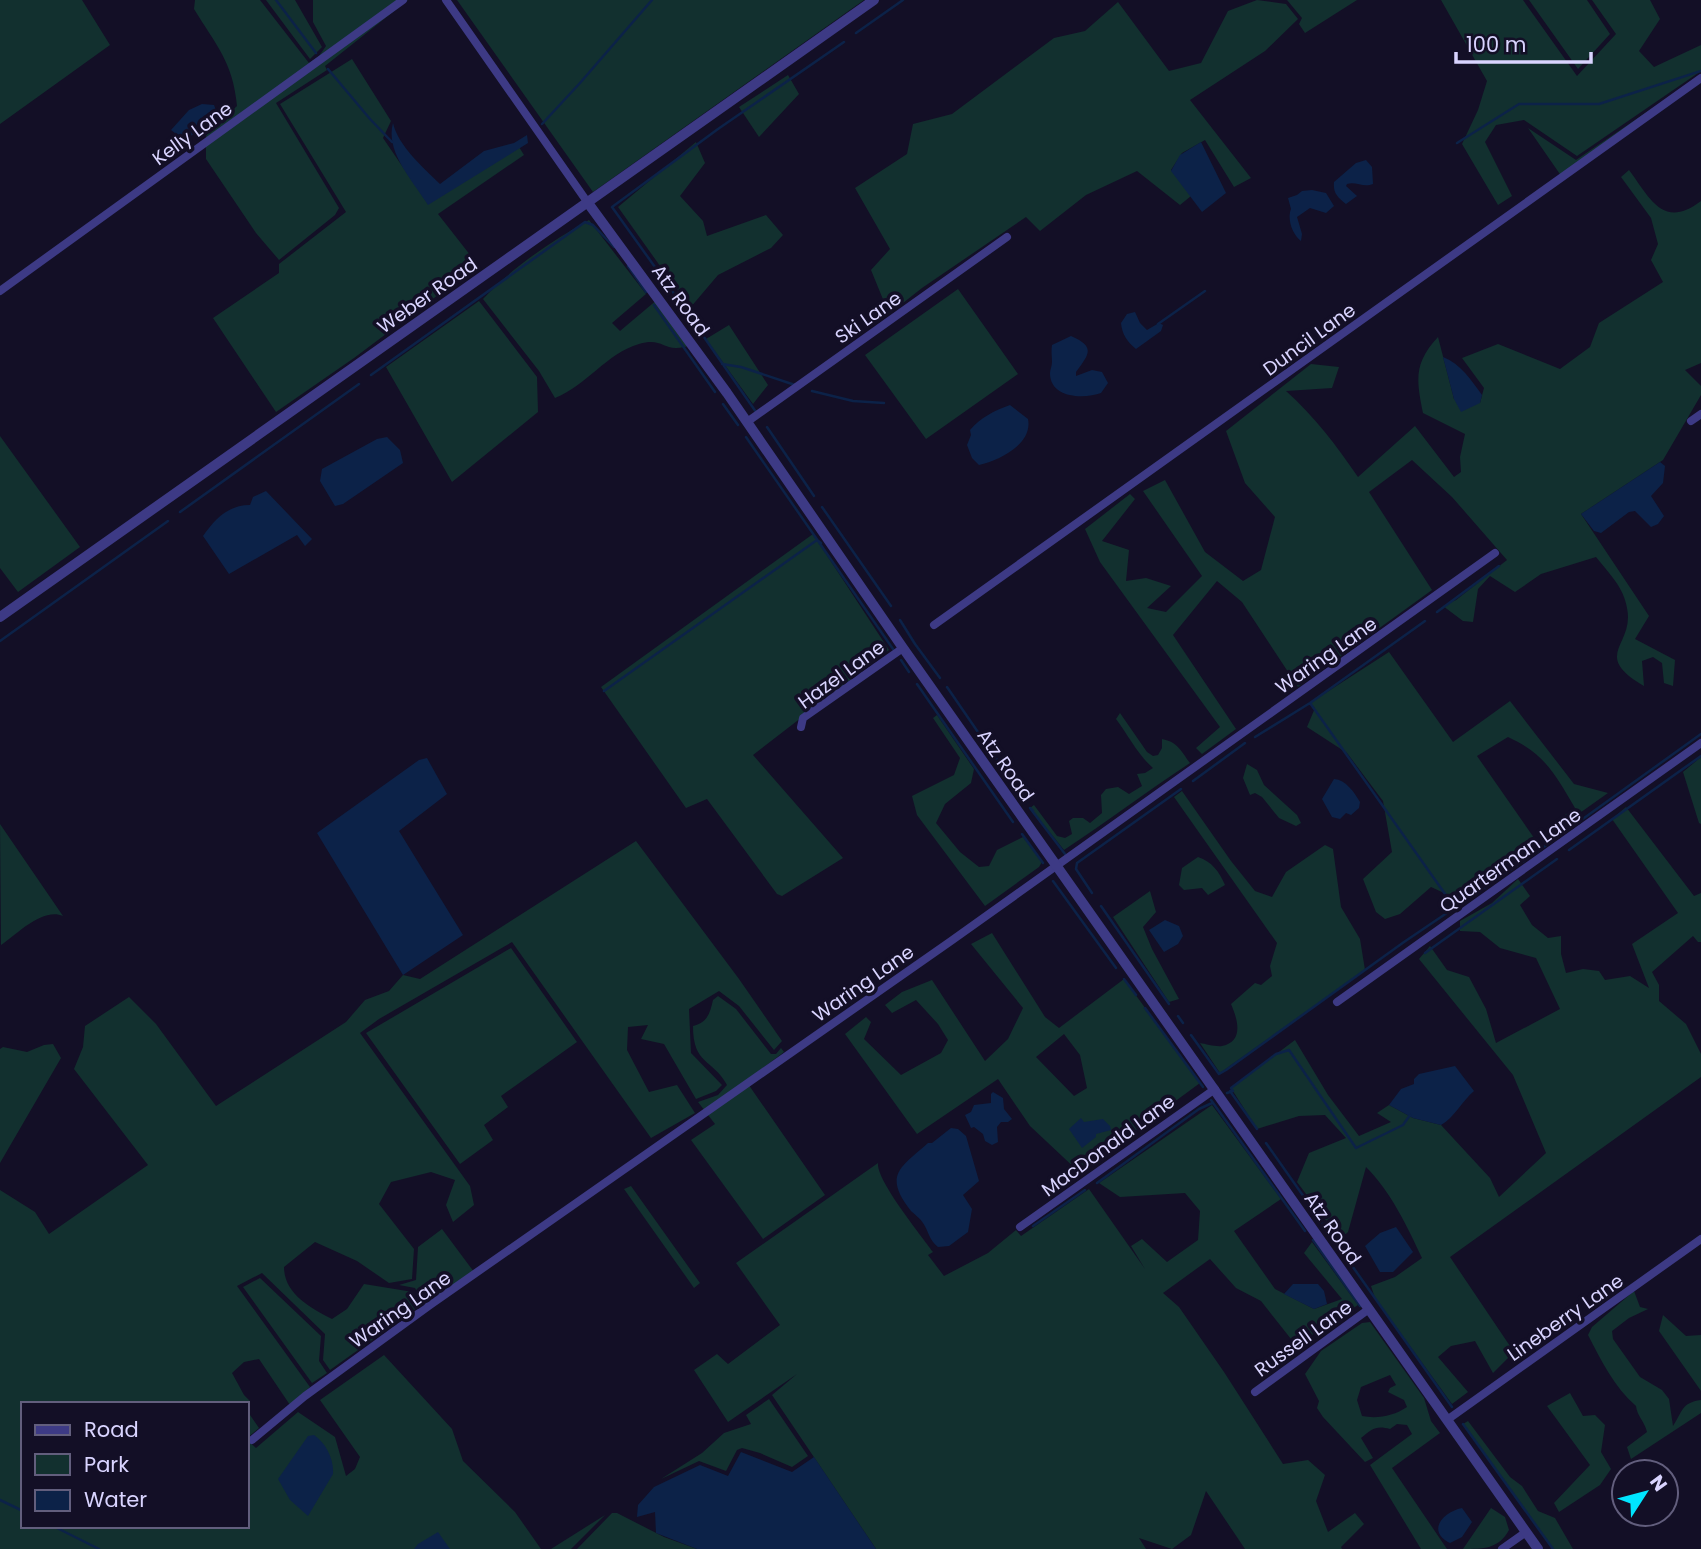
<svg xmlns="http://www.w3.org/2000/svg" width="1701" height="1549" viewBox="0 0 1701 1549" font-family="Poppins,sans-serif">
	<rect width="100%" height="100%" fill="#130f26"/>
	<!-- green -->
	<path fill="#12302f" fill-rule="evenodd" d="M0,0H82L110,45L0,124Z
		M195,0H260L309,63L319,56L326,46L313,22V0H408L325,66L327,70L276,103L339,208L335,215L279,260L256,233L206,159V135L237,106C233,62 216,45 194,9Z
		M266,0H295L322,47L310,59Z
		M457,0H864L593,192Z
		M1257,0L1286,4L1298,19L1265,51L1190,100L1251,178L1234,187L1205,140L1182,153L1171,170L1191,196L1180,205L1137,171L1086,195L1040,231L1026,217L922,288L889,314L871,270L890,249L855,188L907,154L913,124L952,114L1054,38L1085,31L1118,2L1169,71L1201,63L1228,11Z
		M1287,0H1357L1305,33L1299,24L1302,18Z
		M1441,0H1523L1577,76L1616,34L1592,0H1650L1660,19L1639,51L1654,67L1701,45V71L1577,156L1524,120L1496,125L1485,142L1512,196L1498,205L1462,144L1478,110L1487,81Z
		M1529,0H1587L1610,34L1578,69Z
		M352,59L391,121L383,138L428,204L519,147L524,155L438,214L478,265L354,358L276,412L213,318L279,273V264L346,212L280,104Z
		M788,75L799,94L759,137L739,107Z
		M1685,86L1564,180L1528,128L1576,160Z
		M696,142L705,163L680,196L703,221L707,236L766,215L783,235L771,248L718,275L690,308L618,207Z
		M1629,170C1650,198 1663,230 1701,201V363L1685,370L1701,386V395L1663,460L1581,514L1649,616L1635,639L1675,660L1673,686L1664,683L1662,663L1653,657L1642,661L1644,686C1590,654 1635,646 1627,608C1624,588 1609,573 1596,557L1541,574L1515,592L1490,576L1478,589L1473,622L1463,621L1443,606L1456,600L1507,560L1452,497L1412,460L1369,492L1432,590L1298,687L1242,602L1217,581L1173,635L1236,729L1202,754L1196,748L1220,727L1100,562L1085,529L1130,494L1135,499L1102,541L1129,550L1126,581L1146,578L1171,586L1147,608L1166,612L1202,576L1143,491L1165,480L1205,552L1243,581L1261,570L1275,517L1245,483L1226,431L1311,364L1339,367L1332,388L1286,391C1315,417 1336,445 1358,477L1415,426L1454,477L1461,472L1460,457L1465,434L1423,413C1416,379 1414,363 1438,337L1454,399L1480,403L1484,388L1462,358L1498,344L1560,369L1590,347L1599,323L1663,282L1651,260L1658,244L1651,218L1621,177Z
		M589,220L646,294L612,323L620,331L658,299L692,346C687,346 681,348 676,348C662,348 660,338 639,344C607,353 586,386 555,398L539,371L483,299C514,266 550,242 589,220Z
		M958,289L1018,374L926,439L865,355Z
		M479,301L537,377L538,412L452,482L386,367Z
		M729,325L768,385L753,404L706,339Z
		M0,436L80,547L18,592L0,568Z
		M813,534L889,650L753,755L843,858L782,896L777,894L707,799L686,808L601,687Z
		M1389,652L1453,742L1510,701L1574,784L1608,793L1560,827L1556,821L1575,808C1555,774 1545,754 1508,737L1477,756L1539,845L1452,907L1444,893L1431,887L1400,914L1385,919L1376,912L1363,879L1392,852L1383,801L1347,753L1307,727L1315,708L1310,703Z
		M1120,713L1147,752L1153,756L1158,755L1162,748V739C1178,742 1181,751 1190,763C1147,791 1107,822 1064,850L1030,808L1034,805L1057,836L1065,838L1072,834L1069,821L1073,818H1083L1090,823L1102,813L1101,795L1106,789L1118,787L1129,794L1142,786L1137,774L1145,773L1153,768C1138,755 1128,735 1116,719Z
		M937,715L974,769L971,783L945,804L936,823L960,852L979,867L989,866L997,850L1023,837L1042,862L1039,867L985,906L917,815L912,796L954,775L960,758L933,718Z
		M1701,757V824L1699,823L1683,772Z
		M1247,764L1257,770L1264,785L1297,815L1301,823L1296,826L1279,818L1262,797L1255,793L1250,795L1243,778Z
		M1182,791L1231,861L1255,891L1272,897L1286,872L1325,845L1333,849L1341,907L1360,939L1365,970L1220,1073L1200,1043C1206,1044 1216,1047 1222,1046C1245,1041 1237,1018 1231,1004L1255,983L1261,985L1272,976L1270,966L1277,943L1174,797Z
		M1626,807L1694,896L1701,893V942H1698L1693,936L1652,972L1659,985V1001L1686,1024L1701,1054V1077L1450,1257L1514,1352L1493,1373L1475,1341L1451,1346L1438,1357L1468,1392L1452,1404L1375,1298L1371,1286L1395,1277L1422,1258C1407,1226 1391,1192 1366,1167L1348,1232L1340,1239L1297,1182L1309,1153L1346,1138L1325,1115L1299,1116L1257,1129L1231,1088L1295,1040L1328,1095L1359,1136L1391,1122L1377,1113L1389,1105L1413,1118L1441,1125L1490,1178L1499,1197L1546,1153L1513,1075L1419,959L1430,946L1447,970L1469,977L1486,1009L1496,1043L1560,1009L1536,958L1500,948L1480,932L1460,931V921L1492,903L1518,879L1530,896L1520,905L1532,925L1548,938L1561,936V954L1566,973L1583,969L1599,971L1605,980L1630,976L1649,988L1632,944L1678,913L1612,819Z
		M0,824L63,916C43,907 17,934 1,945Z
		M636,841L739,979L782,1041L774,1050L739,1006L719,991L689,1009L691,1053L722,1085L716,1091L696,1099L664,1044L641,1039L648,1025L628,1027L627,1050L649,1092L677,1085L695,1113L651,1138L512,942L379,1019L360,1033L470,1186L474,1205L453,1222L446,1205L455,1180L431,1172L391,1182L379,1204L414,1249L412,1279L389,1283L357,1261L315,1242L284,1267C284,1294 311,1308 332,1319L347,1309L364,1284L413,1292L421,1305L330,1370L323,1360L325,1334L262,1273L237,1286L310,1387L290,1405L259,1359L244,1362L232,1373L244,1395L250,1401L248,1412L259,1428L247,1438V1404H23V1526H247V1440L256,1448L298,1412L335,1437L346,1476L355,1469L360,1457L320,1400L384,1355L452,1429L463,1461L515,1512L541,1549H0V1190L35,1212L49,1234L148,1165L74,1069L83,1047L85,1026L129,997L156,1024L216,1106L346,1022L365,1000L389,991L403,975L420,979Z
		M1198,857C1212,862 1219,871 1225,885L1208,895L1202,888L1184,890L1179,885L1182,868Z
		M1150,891L1156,912L1143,927L1152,949L1179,999L1169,1002L1113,917Z
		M992,933L1045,1017L1059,1028L1124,979L1200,1083L1079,1172L1030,1126L998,1079L917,1134L845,1034L866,1017L871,1022L864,1039L901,1075L941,1053L948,1040L938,1024L916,1000L892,1013L885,1005L902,992L932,980L985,1061L1008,1039L1023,1008L971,944ZM1064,1034L1080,1055L1087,1088L1074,1096L1036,1057Z
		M511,948L577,1042L501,1096L508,1107L484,1125L493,1140L460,1164L366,1033Z
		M718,996L736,1009L771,1054H776L781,1048L784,1052L746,1081L825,1195L763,1239L691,1140L715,1124L698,1102L718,1095L727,1085C712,1058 693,1065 693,1026C708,1022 710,1013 713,1000Z
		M53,1044L61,1058L0,1163V1049L3,1047L27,1052L44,1045Z
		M1212,1105L1281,1199L1234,1231L1275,1289L1314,1309L1342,1299L1304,1253L1312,1242L1358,1305L1309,1337L1291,1339L1261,1301L1236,1288L1210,1259L1163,1293L1179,1307L1224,1372L1283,1464L1308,1460L1325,1475L1316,1501L1328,1532L1355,1513L1364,1524L1341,1547L1342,1549H1245L1206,1491L1191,1535L1172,1549L1139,1538L1146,1549H876L772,1395L797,1374L728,1422L694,1370L717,1354L728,1364L780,1325L736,1263L878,1163C876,1180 921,1235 933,1252L928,1255L944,1276L988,1253L1016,1230L1021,1236L1089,1189L1145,1269L1131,1246L1142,1239L1167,1262L1198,1240L1200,1211L1185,1193L1120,1197L1099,1183Z
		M631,1186L700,1283L694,1288L624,1189Z
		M442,1229L474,1272L425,1306L415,1288L399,1285L416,1280L418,1247Z
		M260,1278L321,1336L319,1361L327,1373L312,1383L243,1287Z
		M1634,1291L1640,1307L1648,1309L1629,1318L1612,1331L1613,1339L1640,1377L1662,1390L1669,1399L1673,1426C1683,1411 1681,1403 1701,1400V1413L1631,1459L1627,1447L1647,1432C1645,1422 1637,1416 1636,1406C1614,1387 1601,1360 1588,1335L1592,1327Z
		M1663,1315L1686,1336L1701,1335V1391L1659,1331Z
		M1370,1322L1424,1398L1431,1421L1440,1433L1392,1468L1447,1549H1421L1370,1465L1412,1434L1407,1425L1397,1424L1390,1429C1376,1425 1372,1429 1361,1438L1373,1458L1365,1462L1323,1417L1317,1408L1319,1401L1305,1374L1321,1351L1362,1323ZM1390,1375L1396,1385L1390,1388L1388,1392L1404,1400L1407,1407C1394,1416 1377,1419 1362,1416L1357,1400L1361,1387Z
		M1570,1393L1583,1416L1595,1415L1605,1425L1601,1452L1611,1469L1600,1485L1559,1512L1554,1503L1590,1465L1547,1406Z
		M769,1399L808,1456L792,1467L760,1453L742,1448L737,1450L726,1471L699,1461L661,1479L702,1453L724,1433L751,1424L746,1415Z
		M1468,1421L1510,1477L1522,1486L1538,1511L1555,1518L1573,1549H1553L1463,1424Z
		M1491,1508L1505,1517L1509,1530C1499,1549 1483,1549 1463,1549Z
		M612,1513H617L664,1537L697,1549H577Z
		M605,1515L571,1549H551Z"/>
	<!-- water -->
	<path fill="#0c2248" d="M202,104L214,105L218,116L209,125L184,140L171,130L189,110Z
		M393,123C398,146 424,168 440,184L484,151L514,143L527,135L528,143L428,205C413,181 385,152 393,123Z
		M1201,142L1226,193L1202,212L1171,171L1180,155Z
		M1366,160L1372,167L1373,184C1363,188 1356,181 1347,184L1346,186L1357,196L1346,204C1337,197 1333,193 1334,182L1356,163Z
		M1312,190L1326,193L1334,206L1326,213L1310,208L1297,217L1302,234L1301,241C1292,234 1287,219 1291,209L1288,198L1297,195L1302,191Z
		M1135,312L1140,323L1147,330L1159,323L1163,325L1161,331L1136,349C1127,342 1122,334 1121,323L1127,314Z
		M1071,336C1096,347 1089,354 1076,372V376L1092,370L1102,372L1108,383L1101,393C1085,399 1050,399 1050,373C1050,370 1052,366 1052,362C1052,356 1051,352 1052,345Z
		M1443,357C1461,364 1471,380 1482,395L1480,403L1461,412L1454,399Z
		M1010,405L1028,419C1033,444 1000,460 979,465L972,458L967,445L971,435L970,430C981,417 994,411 1010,405Z
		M387,437L400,450L403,463L343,504L335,506L320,481L322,469L377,439Z
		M1660,462L1665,466L1663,483L1651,496L1664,516L1658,524L1651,527L1635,511L1629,512L1601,533L1594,531L1581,514Z
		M266,491L312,539L305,546L297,535L229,574L203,536C215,519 228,505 250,505L253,497Z
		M427,758L447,794L399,831L463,935L403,975L317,833L419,760Z
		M1334,779C1346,780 1354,792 1360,802L1359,808L1351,815L1346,813L1340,819L1332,817L1322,799Z
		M1165,920L1179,926L1183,936L1178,944L1164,952L1149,930Z
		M1455,1066L1474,1091C1462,1101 1455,1117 1441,1125L1413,1118L1389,1105L1401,1089L1414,1084V1079L1419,1074Z
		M993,1092L1003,1098L1004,1109L1012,1119L1008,1122H1001L997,1127L998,1142L992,1145L985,1141L983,1134L974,1127L971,1128L965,1115L971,1112L974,1105L991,1103V1094Z
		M1081,1118L1084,1122L1103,1119L1110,1126L1111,1130L1096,1134V1137L1082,1148L1069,1129Z
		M951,1128L958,1129L966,1136L979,1181L963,1195L972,1209L968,1232L949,1246L938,1247C929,1240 929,1232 923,1223C920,1218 915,1215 911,1211C883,1175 900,1168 928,1143H932Z
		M1396,1227L1413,1252L1393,1272H1380L1365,1246L1380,1233Z
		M1293,1284H1318L1324,1291L1327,1304L1314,1309L1284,1294Z
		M314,1435C326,1443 334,1459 333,1474L308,1516L290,1500L278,1479L308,1436Z
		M741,1452L792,1472L814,1457L876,1549H697L656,1533L655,1512L637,1517L638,1505L654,1487L700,1465L728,1476Z
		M1462,1508L1472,1522L1462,1537L1450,1543C1426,1531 1443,1512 1462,1508Z
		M438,1532L450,1549H414L418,1544Z"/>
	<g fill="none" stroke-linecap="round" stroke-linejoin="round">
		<!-- stream -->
		<path stroke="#0c2248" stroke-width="2.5" d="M276,0L316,53
			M856,33L903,0
			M328,69L370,119L392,142
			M542,124L580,83L652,0
			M1457,143L1519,104H1599L1701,71
			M628,266L646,292
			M654,305L715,392
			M690,316L612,207L718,129L844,42
			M1158,324L1205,291
			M697,327L756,412
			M722,364L741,367L795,385
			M371,375L585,222L593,225L614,247
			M812,391L853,401L884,403
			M723,404L738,425
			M767,427L814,496
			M746,437L893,649
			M822,507L891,606
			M180,512L359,384
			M1437,612L1499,566
			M900,620L915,644L940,678
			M0,641L168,521
			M901,660L909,672
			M917,684L1013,822
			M947,687L1015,786
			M604,691L817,540L821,543
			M1310,703L1455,908
			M1255,737L1310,703L1425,621
			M1193,781L1245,743
			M1021,795L1027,802
			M1033,811L1030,808L1065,854
			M1022,834L1043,863
			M1569,850L1701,756
			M1053,881L1116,968
			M1092,893L1076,869L1077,863L1181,789
			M1101,906L1169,1004
			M1425,953L1557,859
			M1124,979L1136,995
			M1145,1008L1203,1087
			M1178,1016L1183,1023
			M1191,1035L1219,1074L1226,1070L1404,942L1534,854L1701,734
			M1230,1091L1257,1129
			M1227,1093L1233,1091L1231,1088L1276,1054L1289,1050L1356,1148L1403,1125L1410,1115
			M1211,1100L1305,1231
			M1266,1143L1337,1244
			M1097,1183L1199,1109L1212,1103
			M1033,1226L1085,1190
			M1313,1240L1360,1306
			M1343,1253L1452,1407
			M1463,1424L1553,1549
			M0,1500L23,1511
			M53,1526L99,1549"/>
		<!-- minor -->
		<path stroke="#3d3a85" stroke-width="8" d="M446,0L588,203
			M0,291L403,0
			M1691,421L1701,414
			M747,422L1007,237
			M934,625L1701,78
			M801,727L803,718L903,648
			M1337,1002L1701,743
			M1020,1227L1215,1089
			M1255,1392L1369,1309
			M1447,1420L1701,1239
			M252,1440L305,1396L430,1305L951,941L1495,553
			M1502,1549L1526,1532"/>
		<!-- tertiary -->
		<path stroke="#3d3a85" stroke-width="10" d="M588,203L727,393L903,648L1538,1549
			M0,617L874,0"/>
	</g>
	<g text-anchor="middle" stroke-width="7" stroke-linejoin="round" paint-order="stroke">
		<!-- street labels -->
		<g font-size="19" fill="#d9d4ff" stroke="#130f26">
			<text transform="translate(192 133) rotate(-36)" y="7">Kelly Lane</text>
			<text transform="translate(427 295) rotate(-35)" y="7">Weber Road</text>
			<text transform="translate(681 300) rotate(54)" y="7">Atz Road</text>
			<text transform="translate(868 317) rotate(-35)" y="7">Ski Lane</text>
			<text transform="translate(1309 339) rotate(-36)" y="7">Duncil Lane</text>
			<text transform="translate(1326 655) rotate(-35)" y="7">Waring Lane</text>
			<text transform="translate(841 674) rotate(-36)" y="7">Hazel Lane</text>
			<text transform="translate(1006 765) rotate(55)" y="7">Atz Road</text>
			<text transform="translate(1510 860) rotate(-35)" y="7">Quarterman Lane</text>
			<text transform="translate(863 983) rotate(-35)" y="7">Waring Lane</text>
			<text transform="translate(1108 1145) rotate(-36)" y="7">MacDonald Lane</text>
			<text transform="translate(1333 1228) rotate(55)" y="7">Atz Road</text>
			<text transform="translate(400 1309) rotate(-35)" y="7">Waring Lane</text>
			<text transform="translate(1565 1317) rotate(-35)" y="7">Lineberry Lane</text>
			<text transform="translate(1303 1338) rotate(-36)" y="7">Russell Lane</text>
		</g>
	</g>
	<!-- legend -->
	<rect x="21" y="1402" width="228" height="126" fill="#130f26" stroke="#625e7d" stroke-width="2"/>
	<rect x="35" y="1425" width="35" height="10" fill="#3d3a85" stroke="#625e7d" stroke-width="2"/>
	<text x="84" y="1437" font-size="21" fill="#d9d4ff">Road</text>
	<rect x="35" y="1454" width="35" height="21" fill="#12302f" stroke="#625e7d" stroke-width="2"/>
	<text x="84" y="1472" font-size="21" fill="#d9d4ff">Park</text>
	<rect x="35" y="1490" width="35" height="21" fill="#0c2248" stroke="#625e7d" stroke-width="2"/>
	<text x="84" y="1507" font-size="21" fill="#d9d4ff">Water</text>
	<!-- north arrow -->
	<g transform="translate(1645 1493) rotate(54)"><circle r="33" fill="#130f26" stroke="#625e7d" stroke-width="2"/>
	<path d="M0-5L12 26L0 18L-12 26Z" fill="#00e5ff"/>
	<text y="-10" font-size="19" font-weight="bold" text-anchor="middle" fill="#d9d4ff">N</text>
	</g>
	<!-- scale -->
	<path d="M1456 52v10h135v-10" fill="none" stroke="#d9d4ff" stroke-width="3.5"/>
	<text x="1466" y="52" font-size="21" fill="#d9d4ff" stroke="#130f26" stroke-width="5" paint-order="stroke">100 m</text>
</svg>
